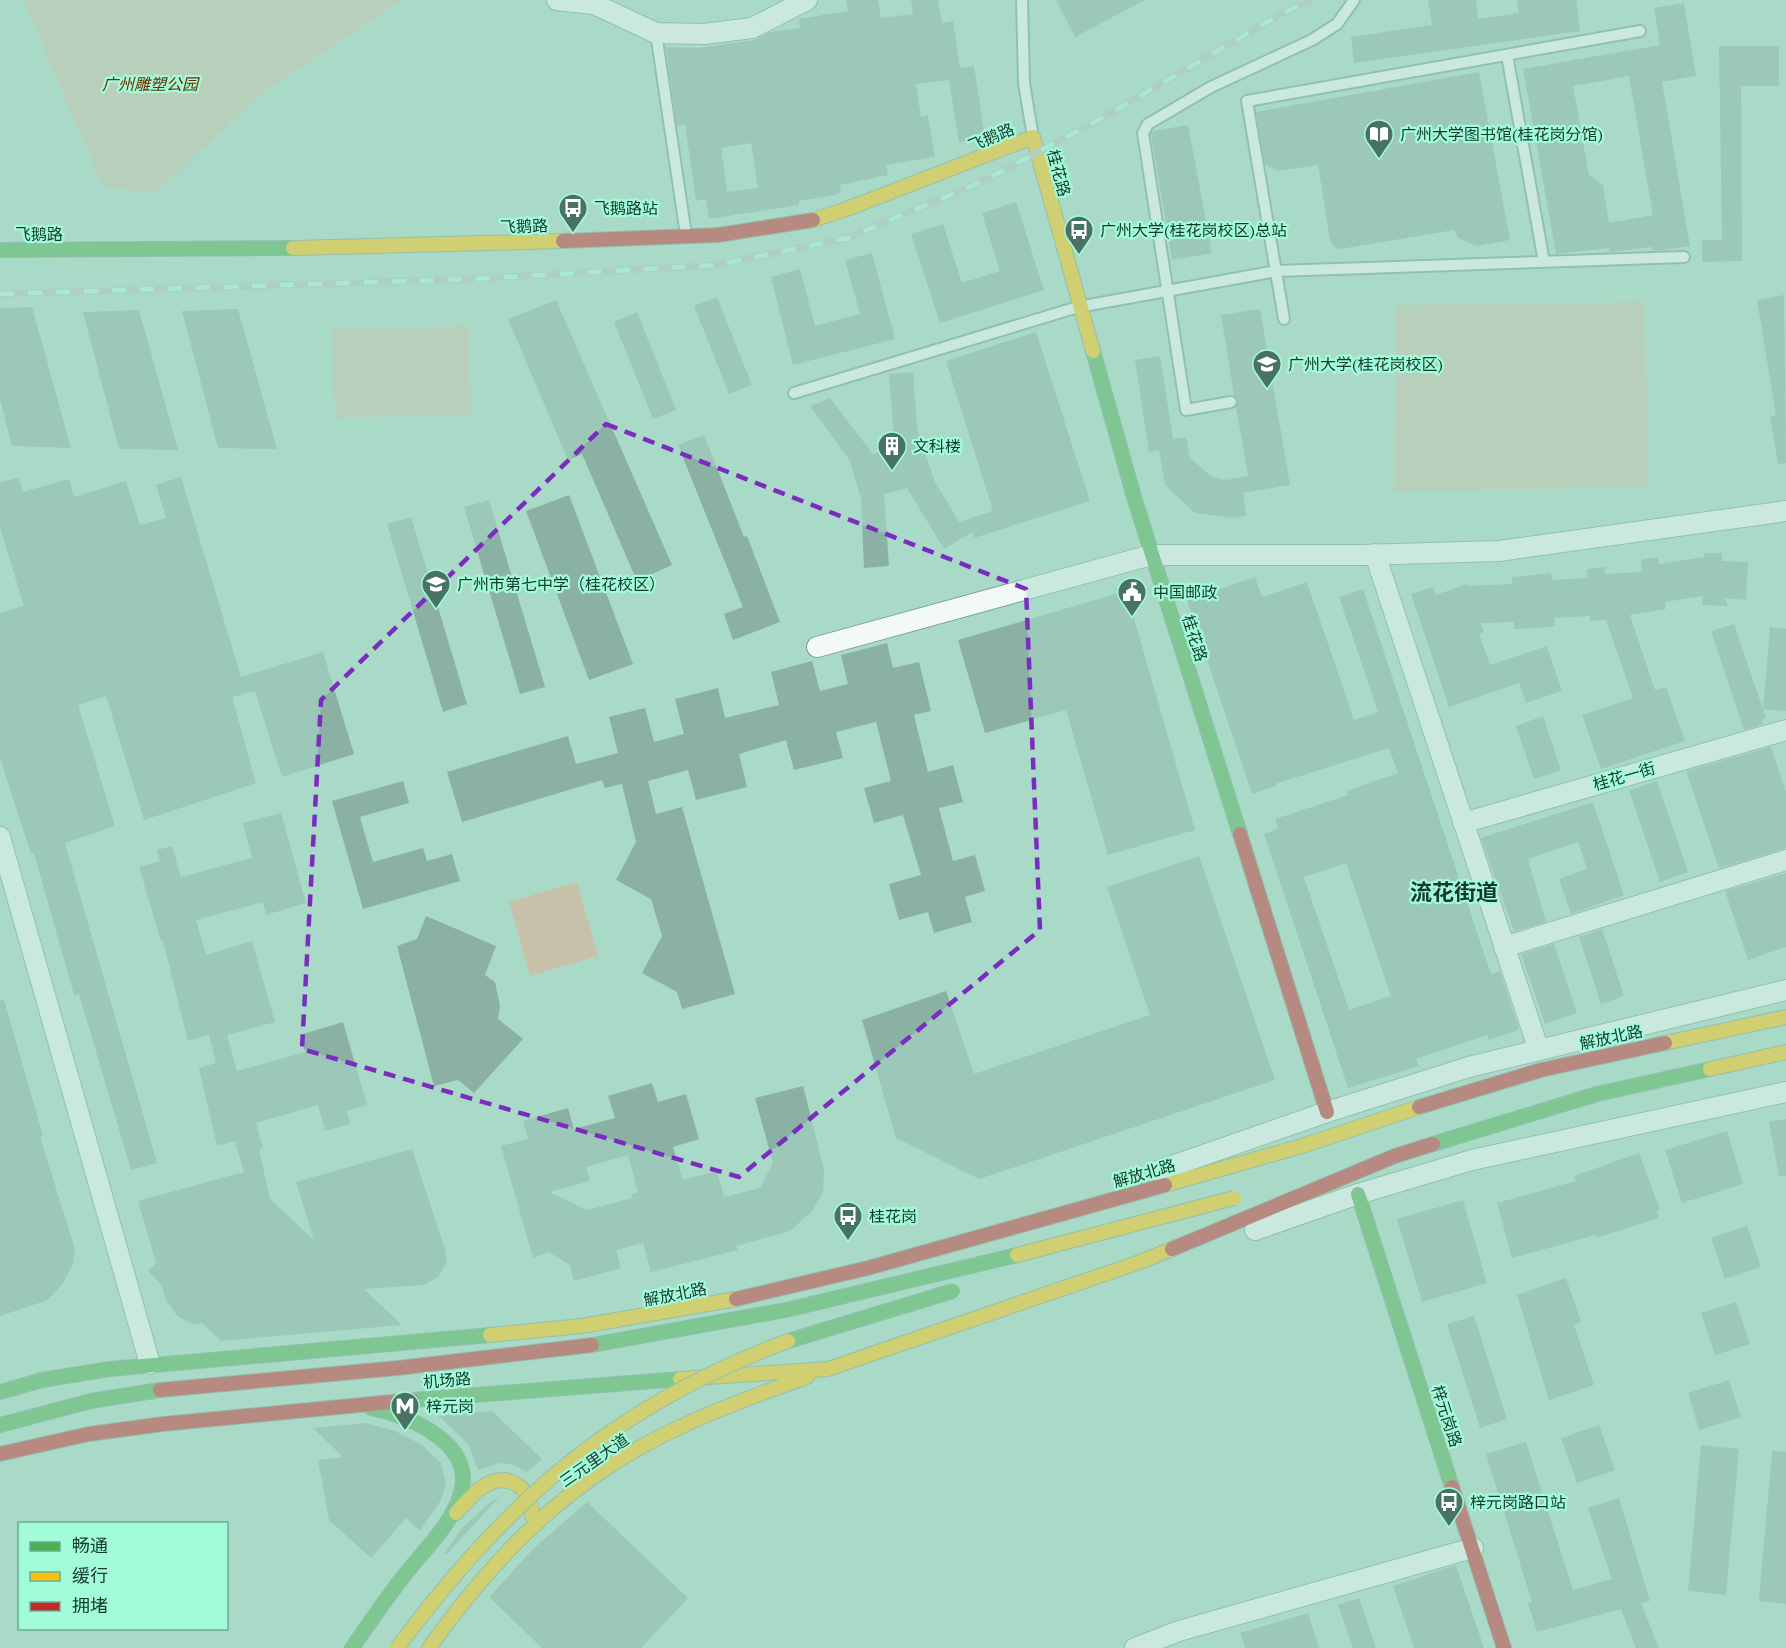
<svg xmlns="http://www.w3.org/2000/svg" width="1786" height="1648" viewBox="0 0 1786 1648" font-family="'PT Serif','Noto Sans SC',serif">
	<rect width="100%" height="100%" fill="#a9dac8"/>
	<!-- green -->
	<path fill="#c8c1aa" d="M23,0H402L263,92L155,193L103,187Z
		M1646,302L1647,487L1394,491L1396,305Z
		M469,326L471,414L335,418L332,329Z
		M577,882L598,956L530,976L509,902Z"/>
	<!-- building -->
	<path fill="#8ab1a4" fill-rule="evenodd" d="M846,0H878L881,18L913,14L911,0H938L942,23L953,21L960,68L974,66L985,138L959,142L949,80L916,84L921,117L928,115L935,157L886,165L888,175L840,185L841,193L835,195L799,201V205L709,219L706,199L696,201L685,124L677,126L666,47L698,48L754,40L770,32L800,28L799,19L848,11ZM751,143L758,188L727,192L721,148Z
		M1056,0H1145L1075,37Z
		M1428,0H1476L1478,19L1519,13L1517,0H1576L1580,31L1354,63L1351,37L1432,25Z
		M1684,3L1696,76L1662,82L1690,246L1665,250L1653,251L1652,247L1610,252L1609,248L1556,254L1523,69L1660,45L1654,8ZM1629,76L1653,215L1609,223L1603,185L1589,175L1573,86Z
		M1719,46H1779V86H1741L1742,261L1702,262V240H1722Z
		M1479,72L1510,240L1477,246L1458,238L1454,230L1340,249L1333,246L1330,239L1318,165L1278,171L1265,164L1256,112Z
		M1188,125L1212,253L1172,260L1151,134L1153,131Z
		M1016,202L1044,290L940,323L911,234L943,224L962,283L1000,271L982,213Z
		M872,253L895,339L793,365L771,277L800,269L815,326L860,314L845,260Z
		M1784,295L1786,463L1778,464L1770,416L1776,415L1757,300Z
		M717,297L752,385L729,394L694,306Z
		M556,300L672,565L637,581L582,454L568,460L508,319Z
		M32,307L71,448L12,446L0,400V308Z
		M238,309L277,449L218,448L182,311Z
		M1260,309L1290,485L1243,493L1246,516L1232,518L1195,513L1165,485L1159,450L1149,452L1135,360L1160,356L1173,439L1186,437L1190,458L1212,477L1226,480L1248,476L1236,407L1238,401L1234,395L1221,315Z
		M139,310L178,450L119,449L83,312Z
		M637,312L676,410L653,419L614,322Z
		M1036,332L1090,501L974,538L973,532L944,549L907,488L884,494L889,566L864,568L861,499L850,461L810,406L830,398L873,454L895,447L889,374L913,372L917,429L935,482L959,522L993,511L946,361Z
		M704,435L744,537L747,536L780,622L733,640L724,614L743,607L678,445Z
		M19,477L23,492L69,479L74,497L126,481L140,525L166,518L156,485L181,477L241,677L323,652L354,754L282,777L255,691L232,697L256,783L144,820L106,696L78,705L115,826L65,843L157,1163L131,1170L79,994L74,995L34,853L31,854L0,758V613L24,606L0,528V483Z
		M569,495L633,664L589,680L526,511Z
		M489,500L545,687L520,694L464,507Z
		M411,517L467,704L443,712L387,524Z
		M1705,553H1722V561L1748,562L1746,600L1725,598L1728,606L1702,605L1703,596L1665,602L1666,609L1630,615L1655,690L1666,687L1685,741L1601,769L1582,715L1633,698L1606,620L1590,621V616L1554,618L1555,626L1540,628L1514,629V622L1481,623L1484,632L1479,634L1490,665L1547,646L1562,691L1526,703L1519,683L1449,707L1411,594L1433,587L1436,595L1467,584L1468,586L1512,584V577L1534,575L1551,573L1552,580L1587,578V569L1605,567V574L1642,572L1641,560L1658,557L1659,564L1704,557Z
		M1255,577L1262,597L1307,582L1354,720L1378,712L1339,597L1363,589L1491,974L1500,971L1519,1030L1489,1040L1487,1035L1416,1059L1419,1066L1348,1088L1264,834L1278,829L1275,819L1348,795L1346,791L1398,773L1389,748L1275,784L1276,786L1252,794L1187,600ZM1346,863L1391,996L1349,1010L1304,877Z
		M1126,591L1195,830L1108,855L1066,710L985,733L958,640Z
		M1734,624L1766,718L1762,719L1763,724L1744,730L1711,631Z
		M1770,627L1786,629V711L1763,709Z
		M887,643L893,668L919,662L931,711L914,715L928,772L953,765L963,802L939,808L953,861L975,855L985,891L965,897L972,922L934,933L928,912L899,920L889,884L921,875L903,815L874,823L864,788L891,781L876,722L836,732L843,758L794,770L786,740L739,754L747,787L696,800L688,770L648,781L656,814L682,807L735,994L682,1009L677,992L642,973L662,936L651,899L616,880L636,842L622,784L605,788L602,780L462,822L447,772L568,736L576,764L618,753L609,717L645,708L654,742L684,734L675,699L718,688L725,718L779,705L771,672L812,661L820,691L848,684L841,655Z
		M1543,716L1561,770L1534,779L1516,726Z
		M1771,747L1786,792V848L1719,868L1686,771Z
		M403,781L409,803L360,817L373,862L423,848L427,861L452,854L460,881L363,909L332,801Z
		M1657,781L1688,872L1660,882L1629,790Z
		M1593,802L1624,895L1571,914L1559,879L1587,869L1578,842L1528,859L1546,922L1514,931L1481,838Z
		M281,813L306,903L266,915L263,902L196,920L206,955L252,941L275,1022L227,1035L237,1071L305,1052L300,1035L343,1022L367,1105L347,1111L350,1124L325,1131L318,1105L256,1123L263,1148L259,1149L270,1199L314,1240L296,1182L412,1149L444,1246L447,1262L438,1277L424,1285L364,1289L402,1325L221,1341L202,1323L194,1325L177,1316L166,1300L161,1284L148,1271L156,1263L138,1201L244,1172L235,1141L217,1146L199,1068L216,1063L209,1035L188,1041L163,940L161,941L139,867L160,861L157,850L172,846L181,877L252,858L243,823Z
		M1199,856L1275,1080L979,1179L896,1138L862,1020L946,991L974,1074L1150,1015L1107,887Z
		M1786,873V947L1748,960L1725,891Z
		M426,916L496,946L485,975L495,982L500,1006L498,1019L523,1039L474,1093L458,1080L434,1086L397,946L417,939Z
		M1602,929L1624,996L1601,1004L1579,937Z
		M1554,944L1577,1013L1545,1024L1521,954Z
		M0,1000H4L43,1136L40,1137L75,1249L73,1264L62,1285L48,1300L0,1316Z
		M652,1083L658,1102L686,1094L699,1139L673,1147L683,1180L717,1171L724,1197L760,1188L773,1163L755,1098L803,1086L824,1169L823,1192L813,1210L790,1231L736,1246L738,1250L651,1272L643,1243L616,1250L621,1268L574,1281L570,1265L549,1252L533,1258L501,1146L528,1139L523,1121L568,1108L574,1129L615,1118L608,1096ZM628,1155L638,1192L631,1194L632,1198L587,1210L549,1192L590,1181L586,1167Z
		M1786,1119V1176H1779L1769,1122Z
		M1727,1131L1743,1184L1682,1203L1665,1150Z
		M1639,1153L1660,1210L1657,1211L1659,1218L1596,1238V1235L1512,1258L1497,1203L1576,1181L1574,1176Z
		M1463,1200L1487,1283L1422,1302L1397,1219Z
		M1747,1226L1761,1267L1725,1279L1711,1238Z
		M1566,1278L1581,1322L1574,1325L1594,1385L1549,1400L1517,1295Z
		M1736,1302L1750,1344L1715,1355L1701,1313Z
		M1474,1316L1507,1419L1480,1428L1447,1324Z
		M1729,1380L1741,1417L1699,1430L1688,1393Z
		M492,1411L542,1459L527,1472L514,1465L500,1463L478,1470L468,1444L439,1416Z
		M366,1423L395,1431L422,1445L441,1463L446,1483L441,1500L420,1531L406,1518L371,1558L329,1520L318,1460L343,1457L313,1428Z
		M1599,1425L1615,1470L1577,1483L1561,1438Z
		M1526,1442L1573,1590L1612,1579L1588,1508L1619,1498L1650,1601L1641,1603L1659,1648H1636L1621,1609L1537,1632L1528,1603L1532,1602L1486,1454Z
		M1701,1445L1739,1449L1726,1595L1688,1591Z
		M1772,1451L1786,1452V1604L1759,1601Z
		M500,1496L446,1555L444,1554L462,1528L487,1505Z
		M587,1502L688,1598L641,1648H542L489,1597L534,1548Z
		M1456,1565L1484,1648H1414L1393,1586Z
		M1359,1598L1376,1648H1353L1338,1605Z
		M1308,1613L1319,1648H1245L1240,1633Z"/>
	<g fill="none" stroke-linecap="round" stroke-linejoin="round">
		<!-- lane casing -->
		<g stroke="#779f91" stroke-width="14">
			<path id="lane" d="M1022,0L1024,83L1033,137
				M656,33L686,235
				M1507,55L1544,262
				M1284,319L1247,101L1640,31
				M794,393L1078,307L1277,271L1684,257
				M1231,402L1186,410L1143,133L1148,124L1211,87L1312,40L1337,24L1354,0"/>
		</g>
		<!-- street casing -->
		<g stroke="#779f91" stroke-width="22">
			<path id="street" d="M557,0L594,4L656,33L704,34L752,28L807,0
				M1375,554L1538,1048
				M817,647L1151,555H1361L1499,551L1786,511
				M1463,823L1786,730
				M0,837L150,1364
				M1504,947L1786,860
				M1158,1171L1327,1112L1469,1067L1786,990
				M1255,1230L1358,1194L1472,1160L1786,1092
				M1135,1648L1179,1631L1473,1548"/>
		</g>
		<!-- fast casing -->
		<g stroke="#779f91" stroke-width="16">
			<path id="fast" d="M0,250L293,248
				M1093,351L1134,497L1240,834
				M1433,1144L1597,1094L1710,1069
				M1358,1194L1452,1487
				M0,1392L42,1380L110,1369L490,1335
				M412,1400L680,1379
				M0,1425L91,1401L160,1390
				M352,1648C369,1624 385,1600 403,1577C422,1552 450,1527 460,1496C478,1444 410,1416 371,1408"/>
		</g>
		<!-- slow casing -->
		<g stroke="#779f91" stroke-width="16">
			<path id="slow" d="M813,220L844,210L1033,137L1093,351
				M293,248L563,241
				M1665,1043L1786,1017
				M1710,1069L1786,1052
				M1165,1185L1302,1146L1419,1107
				M490,1335L582,1326L736,1299
				M680,1379L828,1369L1137,1263L1172,1249
				M456,1513C472,1495 494,1468 519,1486C528,1492 532,1506 532,1516
				M429,1648C479,1578 536,1514 608,1467C668,1427 739,1401 807,1377"/>
		</g>
		<!-- jam casing -->
		<g stroke="#779f91" stroke-width="16">
			<path id="jam" d="M563,241L718,235L813,220
				M1240,834L1327,1112
				M1419,1107L1541,1070L1665,1043
				M1172,1249L1395,1156L1433,1144
				M736,1299L868,1268L1165,1185
				M0,1454L89,1434L163,1424L412,1400
				M1452,1487L1504,1648"/>
		</g>
		<!-- lane -->
		<use href="#lane" stroke="#f2f9f7" stroke-width="10"/>
		<!-- street -->
		<use href="#street" stroke="#f2f9f7" stroke-width="20"/>
		<!-- fast -->
		<use href="#fast" stroke="#4caf50" stroke-width="14"/>
		<!-- slow -->
		<use href="#slow" stroke="#ffc107" stroke-width="14"/>
		<!-- jam -->
		<use href="#jam" stroke="#c62828" stroke-width="14"/>
		<!-- rail casing -->
		<g stroke="#b4c0bc" stroke-width="7">
			<path id="rail" d="M0,294L473,279L716,265L848,238L983,181L1104,117L1281,14L1310,0"/>
		</g>
		<!-- rail -->
		<use href="#rail" stroke="#a2fcda" stroke-width="4.5" stroke-dasharray="14" stroke-linecap="butt"/>
		<!-- fast-bridge casing -->
		<g stroke="#779f91" stroke-width="16" stroke-linecap="butt">
			<path id="fast-bridge" d="M788,1341L953,1291
				M592,1345L786,1310L1017,1255"/>
		</g>
		<!-- slow-bridge casing -->
		<g stroke="#779f91" stroke-width="16" stroke-linecap="butt">
			<path id="slow-bridge" d="M1017,1255L1234,1198
				M397,1648C509,1499 612,1407 788,1341"/>
		</g>
		<!-- jam-bridge casing -->
		<g stroke="#779f91" stroke-width="16" stroke-linecap="butt">
			<path id="jam-bridge" d="M160,1390L398,1368L592,1345"/>
		</g>
		<!-- fast-bridge -->
		<use href="#fast-bridge" stroke="#4caf50" stroke-width="14"/>
		<!-- slow-bridge -->
		<use href="#slow-bridge" stroke="#ffc107" stroke-width="14"/>
		<!-- jam-bridge -->
		<use href="#jam-bridge" stroke="#c62828" stroke-width="14"/>
	</g>
	<!-- marked area -->
	<path d="M0 0H1786V1648H0ZM606,424L1026,589L1040,930L739,1177L302,1049L321,700Z" fill="#a9dac8" fill-opacity=".55" fill-rule="evenodd"/>
	<path fill="none" stroke="#7b2cbf" stroke-width="4.5" stroke-dasharray="12 8" stroke-linejoin="round" d="M606,424L1026,589L1040,930L739,1177L302,1049L321,700Z"/>
	<!-- icons -->
	<defs>
		<g id="library-pin" transform="scale(1.5)"><path d="M0 17L-7.5 6A9.5 9.5 0 1 1 7.5 6Z" fill="#487263" stroke="#a2fcda"/><path d="M-6-4Q-3-5.5-.7-3.5V5Q-3 3-6 4ZM6-4Q3-5.5 .7-3.5V5Q3 3 6 4Z" fill="#fff"/></g>
		<g id="bus-pin" transform="scale(1.5)"><path d="M0 17L-7.5 6A9.5 9.5 0 1 1 7.5 6Z" fill="#487263" stroke="#a2fcda"/><path d="M-5-6H5V4H4V6H2V4H-2V6H-4V4H-5ZM-3.5-4V0h7V-4ZM-3.5 1.2v1.5H-2V1.2ZM2 1.2v1.5H3.5V1.2Z" fill="#fff"/></g>
		<g id="university-pin" transform="scale(1.5)"><path d="M0 17L-7.5 6A9.5 9.5 0 1 1 7.5 6Z" fill="#487263" stroke="#a2fcda"/><path d="M0-5L7-2L0 1L-7-2ZM-4 1L0 2.5L4 1V4Q0 6-4 4Z" fill="#fff"/></g>
		<g id="building-pin" transform="scale(1.5)"><path d="M0 17L-7.5 6A9.5 9.5 0 1 1 7.5 6Z" fill="#487263" stroke="#a2fcda"/><path d="M-4-6H4V6H1V3H-1V6H-4ZM-2.5-4.3h1.7v1.8h-1.7ZM.8-4.3h1.7v1.8H.8ZM-2.5-1h1.7V.8h-1.7ZM.8-1h1.7V.8H.8Z" fill="#fff"/></g>
		<g id="school-pin" transform="scale(1.5)"><path d="M0 17L-7.5 6A9.5 9.5 0 1 1 7.5 6Z" fill="#487263" stroke="#a2fcda"/><path d="M0-5L7-2L0 1L-7-2ZM-4 1L0 2.5L4 1V4Q0 6-4 4Z" fill="#fff"/></g>
		<g id="civic-pin" transform="scale(1.5)"><path d="M0 17L-7.5 6A9.5 9.5 0 1 1 7.5 6Z" fill="#487263" stroke="#a2fcda"/><path d="M-.6-6.5H3V-4.5H.6V-3L4-1V1h2V6H-6V1h2V-1L-.6-3ZM-1.2 2.5V6h2.4V2.5Z" fill="#fff"/></g>
		<g id="metro-pin" transform="scale(1.5)"><path d="M0 17L-7.5 6A9.5 9.5 0 1 1 7.5 6Z" fill="#487263" stroke="#a2fcda"/><path d="M-5.5 5V-5H-3L0 0L3-5H5.5V5H3V-.5L0 4L-3-.5V5Z" fill="#fff"/></g>
	</defs>
	<g fill-rule="evenodd">
		<use href="#library-pin" x="1379" y="134"/>
		<use href="#bus-pin" x="573" y="208"/>
		<use href="#bus-pin" x="1079" y="230"/>
		<use href="#university-pin" x="1267" y="364"/>
		<use href="#building-pin" x="892" y="446"/>
		<use href="#school-pin" x="436" y="584"/>
		<use href="#civic-pin" x="1132" y="592"/>
		<use href="#bus-pin" x="848" y="1216"/>
		<use href="#metro-pin" x="405" y="1406"/>
		<use href="#bus-pin" x="1449" y="1502"/>
	</g>
	<g text-anchor="middle" stroke-width="4.5" stroke-linejoin="round" paint-order="stroke">
		<!-- park labels -->
		<g font-size="16" font-style="italic" fill="#6a2d01" stroke="#a2fcda">
			<text x="150" y="90">广州雕塑公园</text>
		</g>
		<!-- poi labels -->
		<g font-size="16" fill="#143a2d" stroke="#a2fcda" text-anchor="start">
			<text x="1400" y="140">广州大学图书馆(桂花岗分馆)</text>
			<text x="594" y="214">飞鹅路站</text>
			<text x="1100" y="236">广州大学(桂花岗校区)总站</text>
			<text x="1288" y="370">广州大学(桂花岗校区)</text>
			<text x="913" y="452">文科楼</text>
			<text x="457" y="590">广州市第七中学（桂花校区）</text>
			<text x="1153" y="598">中国邮政</text>
			<text x="869" y="1222">桂花岗</text>
			<text x="426" y="1412">梓元岗</text>
			<text x="1470" y="1508">梓元岗路口站</text>
		</g>
		<!-- street labels -->
		<g font-size="16" fill="#143a2d" stroke="#a2fcda">
			<text transform="translate(991 137) rotate(-23)" y="6">飞鹅路</text>
			<text transform="translate(1059 173) rotate(75)" y="6">桂花路</text>
			<text transform="translate(524 226) rotate(-2)" y="6">飞鹅路</text>
			<text x="39" y="240">飞鹅路</text>
			<text transform="translate(1195 638) rotate(72)" y="6">桂花路</text>
			<text transform="translate(1624 776) rotate(-16)" y="6">桂花一街</text>
			<text transform="translate(1611 1037) rotate(-12)" y="6">解放北路</text>
			<text transform="translate(1144 1173) rotate(-16)" y="6">解放北路</text>
			<text transform="translate(675 1294) rotate(-11)" y="6">解放北路</text>
			<text transform="translate(447 1380) rotate(-5)" y="6">机场路</text>
			<text transform="translate(1447 1416) rotate(72)" y="6">梓元岗路</text>
			<text transform="translate(594 1460) rotate(-35)" y="6">三元里大道</text>
		</g>
		<!-- district labels -->
		<g font-size="22" font-weight="bold" fill="#143a2d" stroke="#a2fcda">
			<text x="1454" y="900">流花街道</text>
		</g>
	</g>
	<!-- legend -->
	<rect x="18" y="1522" width="210" height="108" fill="#a2fcda" stroke="#69ae95" stroke-width="1.5"/>
	<rect x="30" y="1542" width="30" height="9" fill="#4caf50" stroke="#69ae95" stroke-width="1.5"/>
	<text x="72" y="1552" font-size="18" fill="#143a2d">畅通</text>
	<rect x="30" y="1572" width="30" height="9" fill="#ffc107" stroke="#69ae95" stroke-width="1.5"/>
	<text x="72" y="1582" font-size="18" fill="#143a2d">缓行</text>
	<rect x="30" y="1602" width="30" height="9" fill="#c62828" stroke="#69ae95" stroke-width="1.5"/>
	<text x="72" y="1612" font-size="18" fill="#143a2d">拥堵</text>
</svg>
